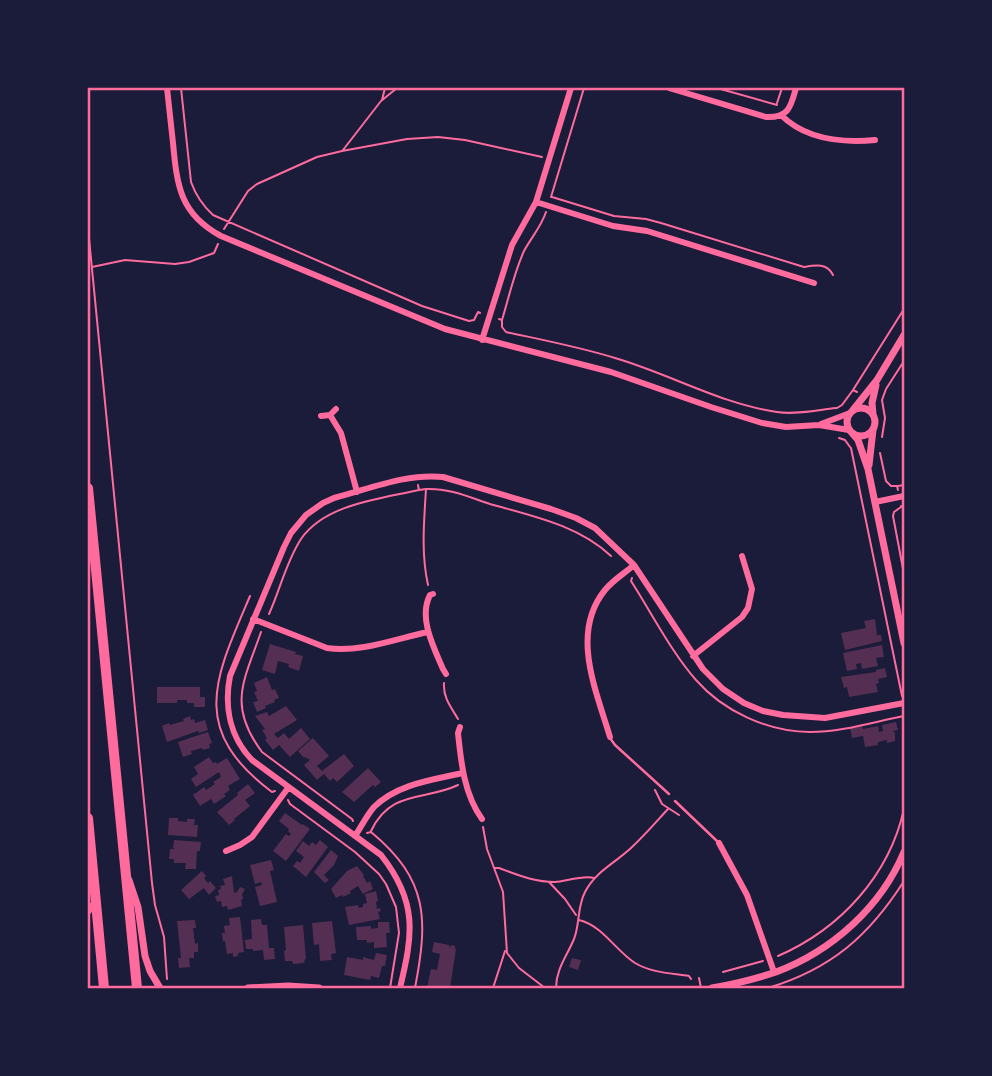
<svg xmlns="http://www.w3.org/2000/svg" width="992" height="1076" viewBox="0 0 992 1076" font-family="Helvetica,sans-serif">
	<rect width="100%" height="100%" fill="#1b1b3a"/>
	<!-- building -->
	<path fill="#542f53" d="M875,619L877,635H881L882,641L845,650L841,633L866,628L864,621Z
		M270,644L296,652L295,654L303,656L299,671L288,667L289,664L278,661L275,674L262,670Z
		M882,645L884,657L876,658L878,666L862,669L861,663L856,664L857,669L847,671L843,653Z
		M885,668L887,677L878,679L879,683L876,684L878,692L849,697L847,687L844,688L841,677L876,672V670Z
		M267,677L272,690L275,689L279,698L274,700L275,702L265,706L266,708L257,712L253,702L258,701L254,692L257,691L254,683Z
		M157,687H200V697H205V707H194V703H187V700H177V703H157Z
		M286,706L297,720L274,734L278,738L284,733L289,739L301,728L310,739L290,757L279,745L273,750L265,740L267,738L262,730L265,729L255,716L267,712L269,716Z
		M190,716L191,720L194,719L195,723L205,720L208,730L199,733L198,731L167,742L162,726L169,723L170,725L184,721L183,719Z
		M896,722L898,730L893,731L895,733V741L887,743V740L878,742V745L865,747L863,736L852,738L850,728L862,726L863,729L878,726L879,732L883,731L882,725Z
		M208,732L212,743L209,744L210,748L203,750L202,748L191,751L192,754L183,757L178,742Z
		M313,738L329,756L317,766L322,771L344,754L354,766L337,782L333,778L330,781L324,774L317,780L304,765L310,760L305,757L304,758L298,751Z
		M209,757L213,763L216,762L217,764L227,758L240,779L228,786L230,790L224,794L226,796L214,804L211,799L200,806L193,795L204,787L206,790L215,784L213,782L221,777L219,772L196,787L191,779L198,774L194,767Z
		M368,768L381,782L375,787L373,785L354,802L342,792Z
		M248,784L255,793L245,800L250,806L234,819L235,820L229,825L217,812L238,795L237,793Z
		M285,813L302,825L303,824L310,829L286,861L273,851L286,834L289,836L291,834L288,831L289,829L279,821Z
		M169,818H178V821L187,822V819H195L194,825H198L197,837L168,835Z
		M174,840L201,842L200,851H197L196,869H185L186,863H174V859H169L170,849H175L173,848Z
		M320,840L328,847L306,877L293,866L297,861L300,863L304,857L296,851L303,841L309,846L312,842L316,845Z
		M331,850L338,856L334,865L324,875L329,880L325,883L314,872Z
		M271,860L274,870L270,871L277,902L260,906L255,887L262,885L261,882L255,884L250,865Z
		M357,866L364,875L363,876L367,883L370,881L373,889L363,894L358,886L350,891L351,893L343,897L342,895L336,898L331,889L347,871Z
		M202,871L206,876L204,878L208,883L210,881L216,888L209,895L204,888L189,899L181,890Z
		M232,876L234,893L237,892L240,887L245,889L242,894L243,899L241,900L242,906L228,910L227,906L222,907L221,901L217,902L215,896L219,895L218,890L221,889L220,886L225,885L223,879Z
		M376,891L378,901L376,902L377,909L380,908L381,911L378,912L380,919L349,925L345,907L358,905L359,908L363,907V904L367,903L365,894Z
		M240,917L244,952L238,953V956L233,957V953L227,954L225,941H223L222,933H225L224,926L230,925L229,918Z
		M261,919L262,925H267L269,948H274L275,959L264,960L263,950L253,951V949H246L245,940L252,939L251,920Z
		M195,920L196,928H193L195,944L198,943V952H194V958H189L190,967L179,968L178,958H181L177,921Z
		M332,921L336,953L331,954L332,960L320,961L319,944L314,945L312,923Z
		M378,922H389L390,933H386L387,947L374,948V942L367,943V940H357L356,927L371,926V929L378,928Z
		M303,925L306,959L304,960L305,962L303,963L293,964L292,961H285L284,951L286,950L284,927Z
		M434,942L449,945L450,948L451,945L455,946V949H456L450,988H427L431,969L437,970L440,954L432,952Z
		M376,953L387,955L385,966H382L379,978L371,976L370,980L344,975L347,957L363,960V957L374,960Z
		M572,958L581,960L578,970L569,967Z"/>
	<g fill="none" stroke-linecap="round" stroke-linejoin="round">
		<!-- path -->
		<path stroke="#ff6b9d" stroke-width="2" d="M181,88L191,182C196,196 202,205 213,215L422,306L469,321L474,320L478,312L480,313
			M717,88L777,105
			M382,100L385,88
			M777,103L782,88
			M343,150L381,101L397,88
			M551,197L584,88
			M552,197L614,216L646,219L661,223L804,267C816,265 827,263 833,275
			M88,228L152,883L155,905L164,937L167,979
			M224,229L248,191L257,184L317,157L342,151L407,139L438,137L465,140L542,157
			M92,267L125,260L175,264L189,262L214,253L218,244
			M499,319L502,320C509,297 514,273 524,251C531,238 541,227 546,212
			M502,320V327L506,332C543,340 580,347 615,358C670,374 721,404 777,412C796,415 817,410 836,408
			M853,390L904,309
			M837,408L842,405L853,390L857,392
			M882,437L885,418L882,400L886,389L904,361
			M839,438L845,440L850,447
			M851,448L902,696
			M880,453L886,481L891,486H897L898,490
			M418,485L419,490L426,489C424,522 421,553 428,585
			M898,486L904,485
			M426,489C449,488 469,497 490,504C532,516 578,525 611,556
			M901,506V507L894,512L893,516L904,574
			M632,578L631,581C651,612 672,653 696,680C723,711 768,732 810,732C842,732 873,722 904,716
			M250,596C215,678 188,729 272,792L275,791
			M269,614C280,590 286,562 301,539C325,504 380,499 419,490
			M261,632C244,681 227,705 262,752L352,819L353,821
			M444,683C443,698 451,707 458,719
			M655,790L662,804L679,815
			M288,800L290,804L355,852L379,874L386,884L396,907L399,933L390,988
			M483,827L487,849L503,892L507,953L519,968L545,988
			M371,831C391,789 425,801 458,785
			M367,833L371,832C429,880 428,920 415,988
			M495,868H499C518,875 534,882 555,882C566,881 584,875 594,878
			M549,882L565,899L576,915
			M579,920C603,926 615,950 635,963C652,973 670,973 689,976L691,979
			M778,956C840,929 889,876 904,809
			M723,972L763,961
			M699,978L701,988
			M493,988L505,951
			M556,988C556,969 567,956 574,939C580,924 577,907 585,892C595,872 615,863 631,848C644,836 656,822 668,809
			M768,988C831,969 869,936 904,881"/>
		<!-- service -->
		<path stroke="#ff6b9d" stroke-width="2.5" d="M610,738L615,745L669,794
			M675,801L718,842"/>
		<!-- minor -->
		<path stroke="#ff6b9d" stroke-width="6" d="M167,88C169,106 171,124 173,143C177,186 180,214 221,236L445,329L611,372L711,407L762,423L786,427L819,425L849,430
			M669,88L766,117C789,118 791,106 796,88
			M781,115C806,140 842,143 875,140
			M536,202L613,226L647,231L814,283
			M482,340L512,245L536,202L571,88
			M330,415L341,433L357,492
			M321,416L330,415L336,409
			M821,424L850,413
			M875,502L904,496
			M433,594L430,595C418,618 434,648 443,669L446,674
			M253,619L327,648C360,653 395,639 428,632
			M693,656L742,617L748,608L752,589L742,556
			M460,727L458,733C461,762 464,794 482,819
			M610,737C596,690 570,633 605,590C613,580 625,573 634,565
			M355,836C361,827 367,815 374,807C397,784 432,780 463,773
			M719,843L747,895L774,972
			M226,851L240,845L252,837L288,788
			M88,912L96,900
			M400,988C413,934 418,902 381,855L252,760C230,737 224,707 230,676L284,547L291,533L306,515L323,503L334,498C369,489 407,473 443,477L551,509L576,518L595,528L634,565L703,669L723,689L744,703L763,711L783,715L825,718L904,703"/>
		<!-- tertiary -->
		<path stroke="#ff6b9d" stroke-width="7" d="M847 422a14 14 0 1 1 28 0a14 14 0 1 1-28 0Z
			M853,410L877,380L904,335
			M873,414L872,403L876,385
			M852,433L858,440L868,469L904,643
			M869,465L873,430
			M129,880L138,907L145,956L150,971L160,988
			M248,988L288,986L319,988
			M712,988C734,984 755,979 776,972C832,951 881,907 904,852"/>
		<!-- trunk -->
		<path stroke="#ff6b9d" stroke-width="10" d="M88,488L137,988
			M88,818L104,988"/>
	</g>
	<!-- border -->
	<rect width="992" height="1076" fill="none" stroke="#1b1b3a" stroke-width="178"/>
	<rect x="89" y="89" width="814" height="898" fill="none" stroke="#ff6b9d" stroke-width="2.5"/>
</svg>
